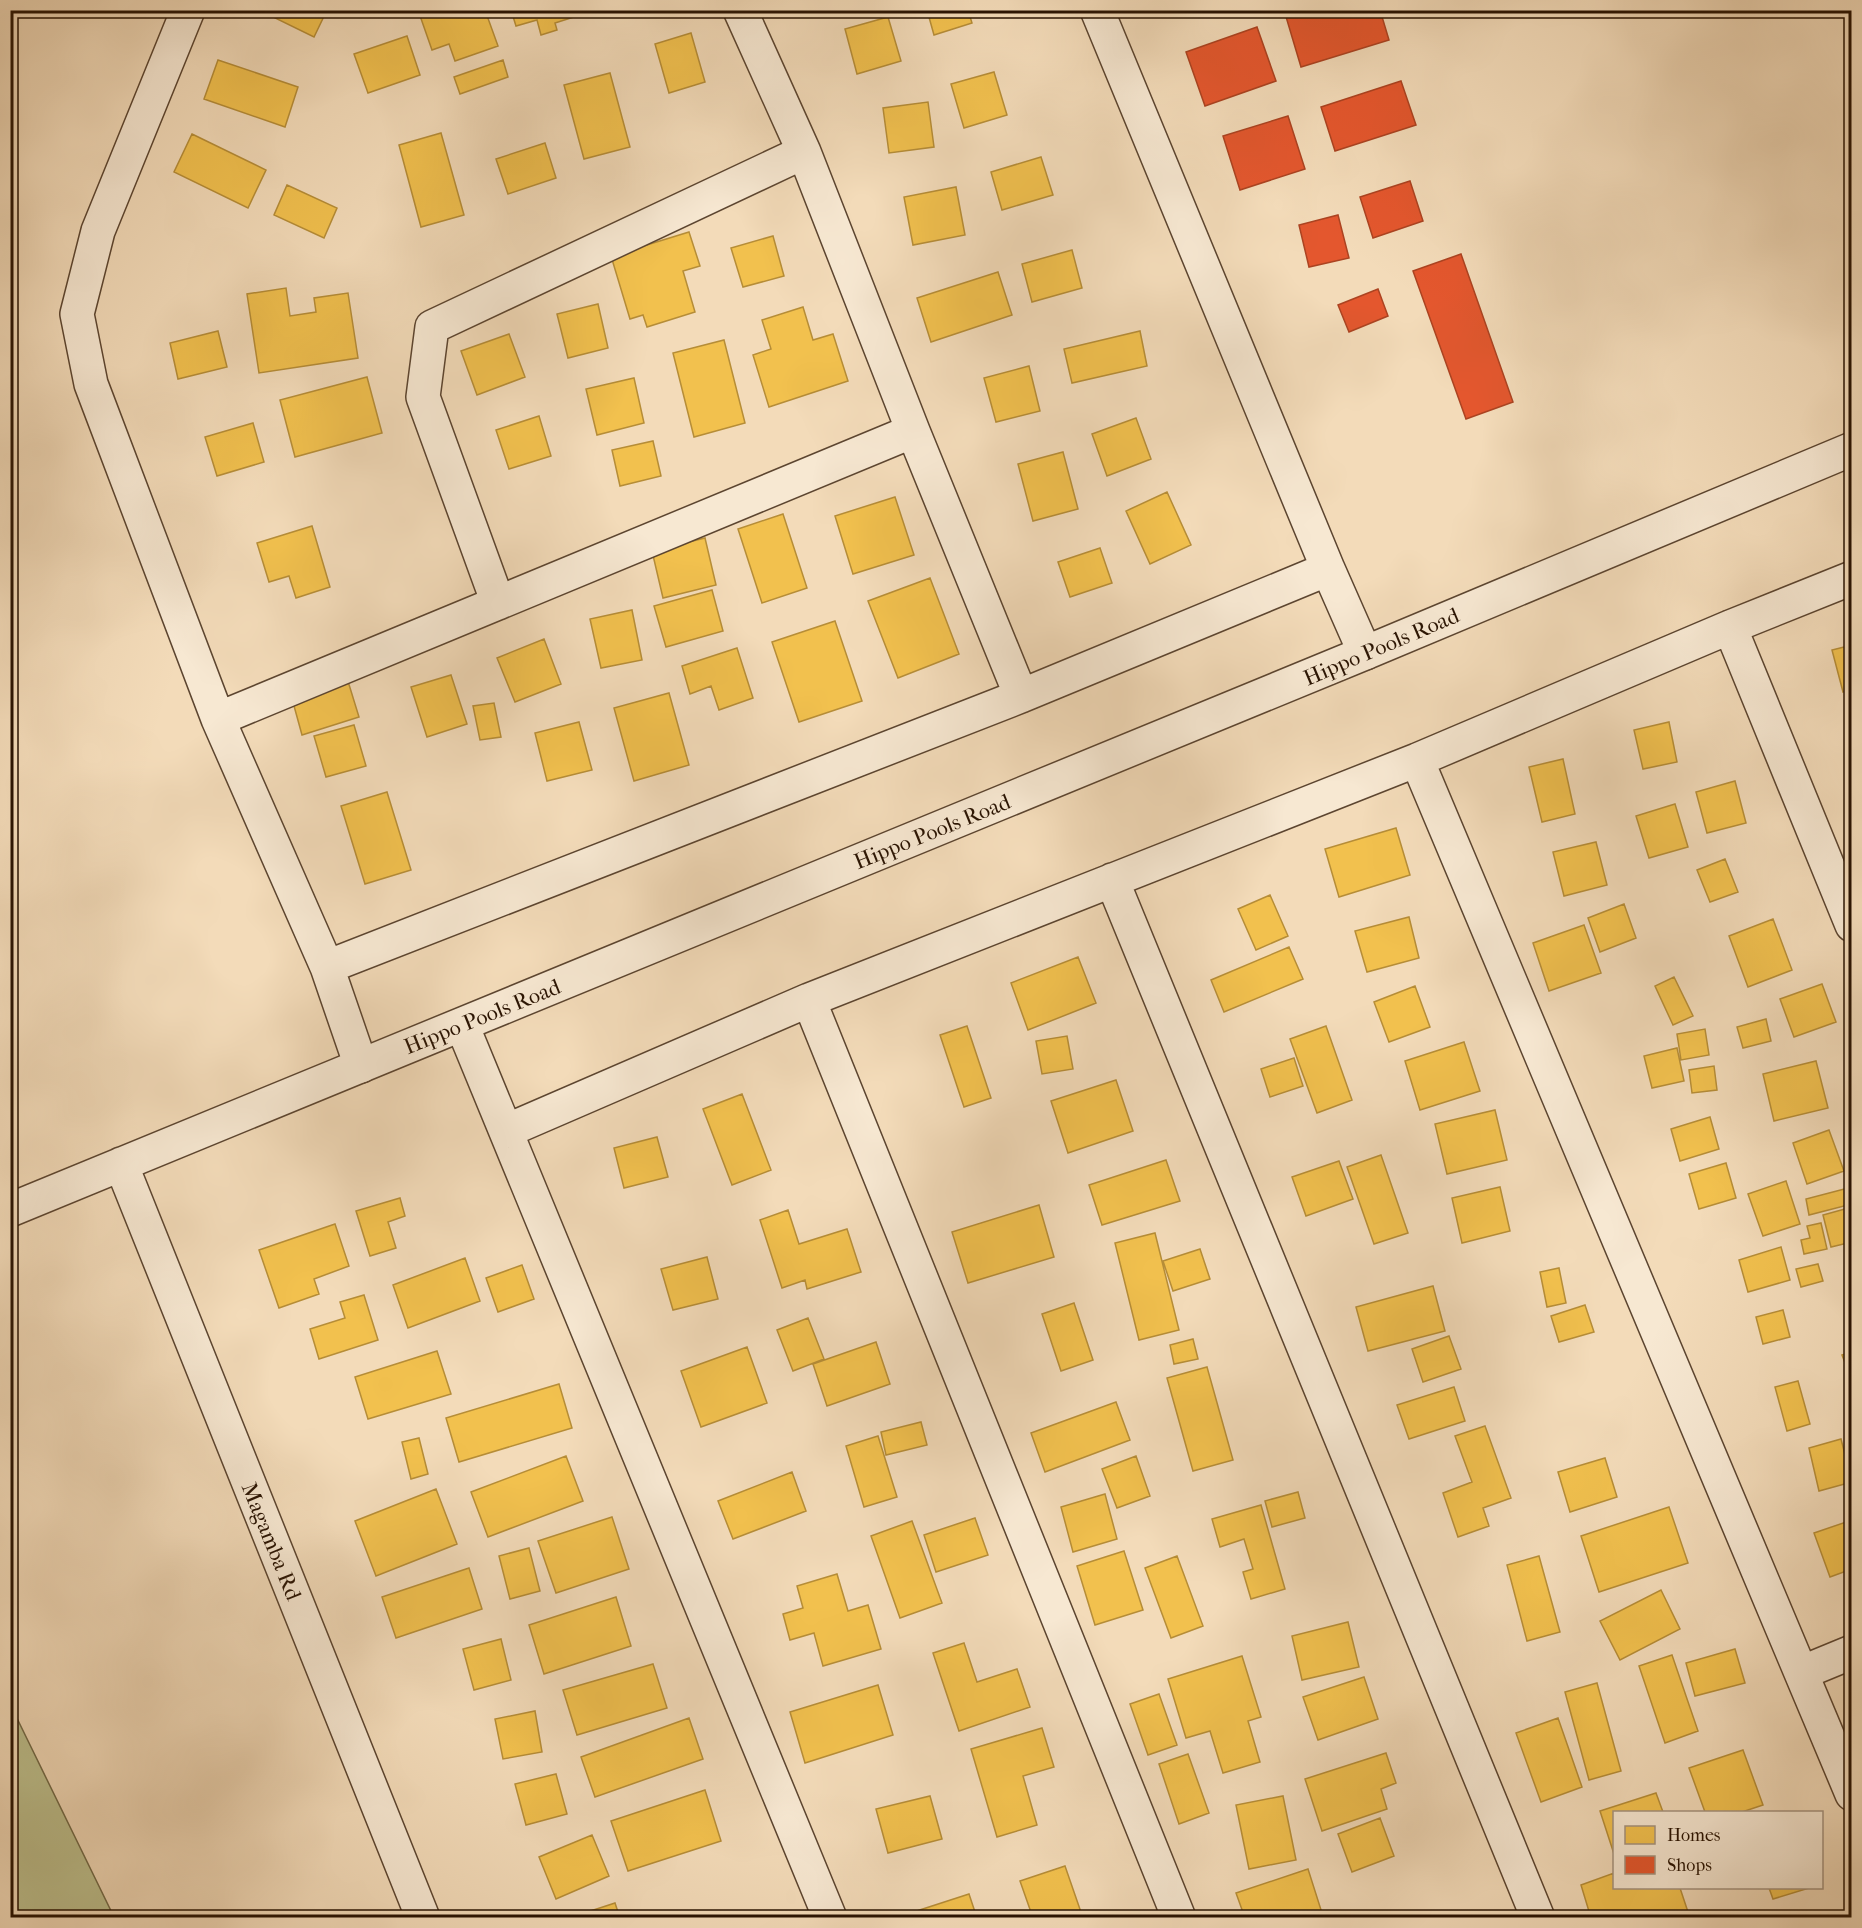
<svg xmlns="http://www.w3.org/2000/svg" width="1862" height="1928" viewBox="0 0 1862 1928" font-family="'IM FELL French Canon',serif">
	<rect width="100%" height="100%" fill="#f3dbb9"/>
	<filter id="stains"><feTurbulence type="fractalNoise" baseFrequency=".00333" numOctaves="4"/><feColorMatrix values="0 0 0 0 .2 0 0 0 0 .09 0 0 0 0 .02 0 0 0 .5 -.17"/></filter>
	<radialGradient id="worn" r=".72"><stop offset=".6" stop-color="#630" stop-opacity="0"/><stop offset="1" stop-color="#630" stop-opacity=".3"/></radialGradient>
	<!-- green -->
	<path fill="#bdc08e" stroke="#736a48" stroke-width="1.5" d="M11,1706L114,1917H11Z"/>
	<!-- homes -->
	<path fill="#f2c14e" stroke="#b68d37" stroke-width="1.5" d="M276,10H327L314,37L273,17Z
		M418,10H485L498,46L455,61L449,44L432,50Z
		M511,10H575L577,16L555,23L557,30L541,35L537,20L516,26Z
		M927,10H968L972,23L934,35Z
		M888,17L901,61L857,74L845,29Z
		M691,33L705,82L669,93L655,44Z
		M407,36L420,75L368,93L354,54Z
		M218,60L298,87L285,127L204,99Z
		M503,60L508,77L460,94L454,77Z
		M994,72L1007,115L964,128L951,84Z
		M610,73L630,147L584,159L564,85Z
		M928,102L934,147L889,153L883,108Z
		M441,133L464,215L421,227L399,145Z
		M192,134L266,170L248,208L174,172Z
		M545,143L556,178L508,194L496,159Z
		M1041,157L1053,195L1002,210L991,172Z
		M287,185L337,208L324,238L274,215Z
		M956,187L965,235L913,245L904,197Z
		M689,232L700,266L683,271L695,312L647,327L643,315L630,319L611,256Z
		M773,236L784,276L743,287L731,248Z
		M1072,250L1082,288L1032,302L1022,264Z
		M998,272L1012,315L931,342L917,298Z
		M286,288L290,316L316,312L314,298L348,293L358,358L259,373L247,294Z
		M598,304L608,348L568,358L557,314Z
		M803,307L813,340L833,334L848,381L769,407L753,355L771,349L762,320Z
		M218,331L227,367L178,379L170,343Z
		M1140,331L1147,366L1072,383L1064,349Z
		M509,334L525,377L477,395L461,351Z
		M724,340L745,423L694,437L673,353Z
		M1029,366L1040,411L996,422L984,378Z
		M367,377L382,433L295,457L280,400Z
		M634,378L644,423L597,435L586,389Z
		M539,416L551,456L509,469L496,430Z
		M1136,418L1151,459L1107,476L1092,434Z
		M253,423L264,462L217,476L205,437Z
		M653,441L661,476L620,486L612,450Z
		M1063,452L1078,509L1033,521L1018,464Z
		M1167,492L1191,545L1150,564L1126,511Z
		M895,497L914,555L853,574L835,516Z
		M783,514L807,588L762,603L738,529Z
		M312,526L330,587L296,598L289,576L269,582L257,543Z
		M705,538L716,585L663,598L652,551Z
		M1100,548L1112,583L1070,597L1058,562Z
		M930,578L959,654L898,678L868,601Z
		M712,590L723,631L666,647L654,606Z
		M632,610L642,660L601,668L590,619Z
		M835,621L862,701L799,722L772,642Z
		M544,639L561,684L515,702L497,658Z
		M1852,645V689L1843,692L1832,650Z
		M737,648L753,698L719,710L711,686L690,694L682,666Z
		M451,675L467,724L427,737L411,687Z
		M347,678L359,717L302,735L291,695Z
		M669,693L689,765L634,781L614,708Z
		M494,703L501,737L480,740L473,706Z
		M579,722L592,770L547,781L535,733Z
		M1669,722L1677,762L1643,769L1634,730Z
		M354,725L366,766L326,777L314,736Z
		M1563,759L1575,814L1542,822L1529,767Z
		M1735,781L1746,823L1707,833L1696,792Z
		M387,792L411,870L365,884L341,806Z
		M1675,804L1688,847L1649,858L1636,816Z
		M1396,828L1410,875L1339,897L1325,849Z
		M1596,842L1607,885L1564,896L1553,852Z
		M1725,859L1738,892L1710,902L1697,870Z
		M1270,895L1288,936L1256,950L1238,909Z
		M1624,904L1636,938L1600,952L1588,918Z
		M1409,917L1419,958L1367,972L1355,931Z
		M1773,919L1792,970L1748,987L1729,936Z
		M1584,925L1601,973L1549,991L1533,943Z
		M1289,947L1303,979L1224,1012L1211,980Z
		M1078,957L1096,1003L1028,1030L1011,983Z
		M1674,977L1693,1016L1673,1025L1655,986Z
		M1822,984L1836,1022L1794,1037L1780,999Z
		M1415,986L1430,1027L1389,1042L1374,1002Z
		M1766,1019L1771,1041L1743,1048L1737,1027Z
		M967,1026L991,1098L964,1107L940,1035Z
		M1326,1026L1352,1100L1317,1113L1290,1039Z
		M1705,1029L1709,1055L1681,1060L1677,1034Z
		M1067,1036L1073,1069L1042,1074L1036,1041Z
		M1464,1042L1480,1091L1420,1110L1405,1061Z
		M1677,1048L1684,1081L1652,1088L1644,1056Z
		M1294,1058L1303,1086L1270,1097L1261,1069Z
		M1816,1061L1828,1108L1774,1121L1763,1074Z
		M1714,1066L1717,1090L1692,1093L1689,1070Z
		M1116,1080L1133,1131L1068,1153L1051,1101Z
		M742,1094L771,1170L732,1185L703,1109Z
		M1495,1110L1507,1160L1447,1174L1435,1124Z
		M1710,1117L1719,1149L1680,1161L1671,1129Z
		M1829,1130L1844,1171L1807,1184L1793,1143Z
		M657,1137L668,1177L624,1188L614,1148Z
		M1381,1155L1408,1233L1374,1244L1347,1167Z
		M1166,1160L1180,1201L1102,1225L1089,1185Z
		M1339,1161L1353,1199L1306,1216L1292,1177Z
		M1726,1163L1736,1198L1699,1209L1689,1174Z
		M1786,1181L1800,1224L1763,1236L1748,1194Z
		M1500,1187L1510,1231L1462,1243L1452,1198Z
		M1852,1187V1204L1809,1215L1806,1199Z
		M400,1198L405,1216L388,1222L396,1248L370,1256L356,1211Z
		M1039,1205L1054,1257L968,1283L952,1232Z
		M1852,1207V1242L1831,1247L1823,1215Z
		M788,1210L799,1244L847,1229L861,1272L807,1289L805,1280L782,1288L760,1220Z
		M1821,1223L1827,1249L1804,1254L1801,1240L1810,1238L1807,1226Z
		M335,1224L349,1266L314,1279L319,1294L279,1308L259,1250Z
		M1155,1233L1179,1330L1139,1340L1115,1243Z
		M1781,1247L1790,1280L1748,1292L1739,1260Z
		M1200,1249L1210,1279L1173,1291L1163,1261Z
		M707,1257L718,1299L673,1310L661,1269Z
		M465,1258L480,1301L408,1328L393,1285Z
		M1818,1264L1823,1281L1801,1287L1796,1269Z
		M522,1265L534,1299L498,1312L486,1278Z
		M1559,1268L1566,1303L1547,1307L1540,1272Z
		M1433,1286L1445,1331L1368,1351L1356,1307Z
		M364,1295L378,1340L319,1359L310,1329L345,1318L340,1302Z
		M1074,1303L1093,1360L1061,1371L1042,1314Z
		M1585,1305L1594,1332L1559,1342L1551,1316Z
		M1783,1310L1790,1337L1763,1344L1756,1317Z
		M808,1318L824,1359L793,1371L777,1330Z
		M1449,1336L1461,1369L1423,1382L1412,1349Z
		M1193,1339L1198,1359L1174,1364L1170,1345Z
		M876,1342L890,1384L827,1406L813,1364Z
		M747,1347L767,1403L701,1427L681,1371Z
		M437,1351L451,1394L368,1419L355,1377Z
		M1852,1352V1381L1842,1355Z
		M1207,1367L1233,1460L1193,1471L1167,1378Z
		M1798,1381L1810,1424L1787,1431L1775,1387Z
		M559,1384L572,1428L459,1462L446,1418Z
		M1454,1387L1465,1421L1409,1439L1397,1405Z
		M1116,1402L1130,1440L1045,1472L1031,1433Z
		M921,1422L927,1445L886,1455L881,1432Z
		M1485,1426L1511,1498L1483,1508L1489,1526L1458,1537L1443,1493L1472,1482L1455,1436Z
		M878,1436L897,1497L864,1507L846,1446Z
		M419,1438L428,1474L411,1479L402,1442Z
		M1841,1439L1852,1482L1819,1491L1809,1448Z
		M566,1456L583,1501L488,1537L471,1492Z
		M1136,1456L1150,1496L1117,1508L1102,1469Z
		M1605,1458L1617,1497L1570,1512L1558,1472Z
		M792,1472L806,1511L733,1539L718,1501Z
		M436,1489L457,1544L376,1576L355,1521Z
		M1298,1492L1305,1518L1272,1527L1265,1501Z
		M1105,1494L1117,1539L1073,1552L1061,1507Z
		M1261,1505L1285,1589L1251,1599L1243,1572L1253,1569L1244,1539L1220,1547L1212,1519Z
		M1669,1507L1688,1563L1599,1592L1581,1536Z
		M612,1517L629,1569L556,1593L538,1541Z
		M975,1518L988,1555L936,1572L924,1535Z
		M1852,1520V1569L1830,1577L1814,1533Z
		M912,1521L942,1603L900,1618L871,1536Z
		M529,1548L540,1591L510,1599L499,1556Z
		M1124,1551L1143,1610L1095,1625L1077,1566Z
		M1177,1556L1203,1626L1171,1638L1145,1568Z
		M1539,1556L1560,1632L1527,1641L1507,1565Z
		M469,1568L482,1609L396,1638L382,1597Z
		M837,1574L848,1611L868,1605L881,1649L823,1666L814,1633L790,1640L783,1614L803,1608L797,1586Z
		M1661,1590L1680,1629L1620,1660L1600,1621Z
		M616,1597L631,1646L544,1674L529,1625Z
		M1348,1622L1359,1667L1302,1680L1292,1636Z
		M501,1639L511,1680L474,1690L463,1649Z
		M964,1643L977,1682L1017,1669L1030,1707L959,1731L933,1653Z
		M1735,1649L1745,1683L1695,1696L1686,1663Z
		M1672,1655L1698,1731L1665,1743L1639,1666Z
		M1242,1656L1261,1717L1248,1721L1260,1762L1223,1773L1210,1731L1186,1738L1168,1679Z
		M653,1664L667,1708L577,1735L563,1690Z
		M1364,1677L1378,1719L1318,1740L1303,1697Z
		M1597,1683L1621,1771L1589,1780L1565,1692Z
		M878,1685L893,1735L805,1763L790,1712Z
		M1159,1694L1177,1745L1148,1755L1130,1704Z
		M535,1711L542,1752L503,1759L495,1719Z
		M689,1718L703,1759L595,1797L581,1757Z
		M1558,1718L1582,1787L1541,1802L1516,1733Z
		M1042,1728L1054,1767L1023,1776L1037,1825L997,1837L971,1749Z
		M1743,1750L1763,1805L1742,1812H1705L1689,1768Z
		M1386,1753L1396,1783L1381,1789L1387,1809L1322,1831L1305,1779Z
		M1188,1754L1209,1813L1179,1824L1159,1764Z
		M556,1774L567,1814L526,1825L515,1784Z
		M705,1790L721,1841L628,1871L611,1821Z
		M1656,1793L1663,1812H1614V1854L1600,1811Z
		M930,1796L942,1839L888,1853L876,1809Z
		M1283,1796L1296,1860L1249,1869L1236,1805Z
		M1380,1818L1394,1856L1352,1872L1338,1834Z
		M592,1835L609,1876L556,1899L539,1857Z
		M1065,1866L1083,1918H1033L1020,1881Z
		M1308,1869L1322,1913L1309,1918H1245L1236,1893Z
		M1614,1873V1888H1680L1690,1918H1591L1581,1885Z
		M1769,1888H1809L1773,1899Z
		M969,1894L977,1918H895Z
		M615,1903L620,1918H569Z
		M1434,1911L1436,1918H1415Z"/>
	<!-- shops -->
	<path fill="#e4572e" stroke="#ac4321" stroke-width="1.5" d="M1284,10H1380L1389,40L1301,67Z
		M1257,27L1276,81L1205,106L1186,52Z
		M1401,81L1416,125L1335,151L1321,107Z
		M1288,116L1305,169L1240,190L1223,136Z
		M1410,181L1423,221L1373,238L1360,197Z
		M1338,215L1349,258L1309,267L1299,225Z
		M1461,254L1513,402L1466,419L1413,271Z
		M1378,289L1388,316L1349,332L1338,305Z"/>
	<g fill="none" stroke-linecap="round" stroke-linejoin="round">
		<!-- minor casing -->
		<g stroke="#5c4530" stroke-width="36">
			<path id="minor" d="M188,10L98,231L77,314L91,384L218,719L327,967L361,1066
				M740,10L804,152L913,431L1021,696
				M1097,10L1328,569L1365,653
				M498,603L423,397L432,327L804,152
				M1730,627L1852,925
				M218,719L913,431
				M1417,760L1852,1794
				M1112,880L1538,1918
				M327,967L1021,696L1328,569
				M809,1000L1179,1918
				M462,1025L830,1918
				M506,1131L809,1000L1417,760L1730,627L1852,578
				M1801,1673L1852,1652"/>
		</g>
		<!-- tertiary casing -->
		<g stroke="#5c4530" stroke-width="36">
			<path id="tertiary" d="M121,1164L423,1918
				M10,1210L1365,653L1852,449"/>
		</g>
		<!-- minor -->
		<use href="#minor" stroke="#f7e8d2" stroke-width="33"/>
		<!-- tertiary -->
		<use href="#tertiary" stroke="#f7e8d2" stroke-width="33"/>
	</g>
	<g text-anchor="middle" stroke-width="6" stroke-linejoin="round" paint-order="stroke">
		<!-- street labels -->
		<g font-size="22" fill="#291302" stroke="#f7e8d2">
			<text transform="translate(1381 646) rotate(-23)" y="8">Hippo Pools Road</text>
			<text transform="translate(932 831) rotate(-22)" y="8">Hippo Pools Road</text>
			<text transform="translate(482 1016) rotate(-22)" y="8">Hippo Pools Road</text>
			<text transform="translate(272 1541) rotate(68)" y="8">Magamba Rd</text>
		</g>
	</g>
	<!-- margin -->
	<rect width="1862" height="1928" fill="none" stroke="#f3dbb9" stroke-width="36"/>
	<rect x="12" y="12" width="1838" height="1904" fill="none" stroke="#291302" stroke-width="3"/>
	<rect x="18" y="18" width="1826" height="1892" fill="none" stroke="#291302" stroke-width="1.5"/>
	<!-- legend -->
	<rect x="1613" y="1811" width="210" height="78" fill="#f7e8d2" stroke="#a5937f" stroke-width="1.5"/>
	<rect x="1625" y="1826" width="30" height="18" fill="#f2c14e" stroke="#a5937f" stroke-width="1.5"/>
	<text x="1667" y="1841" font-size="18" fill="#291302">Homes</text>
	<rect x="1625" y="1856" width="30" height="18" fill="#e4572e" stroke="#a5937f" stroke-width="1.5"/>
	<text x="1667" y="1871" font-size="18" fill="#291302">Shops</text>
	<rect width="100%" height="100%" filter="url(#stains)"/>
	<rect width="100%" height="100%" fill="url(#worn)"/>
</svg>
